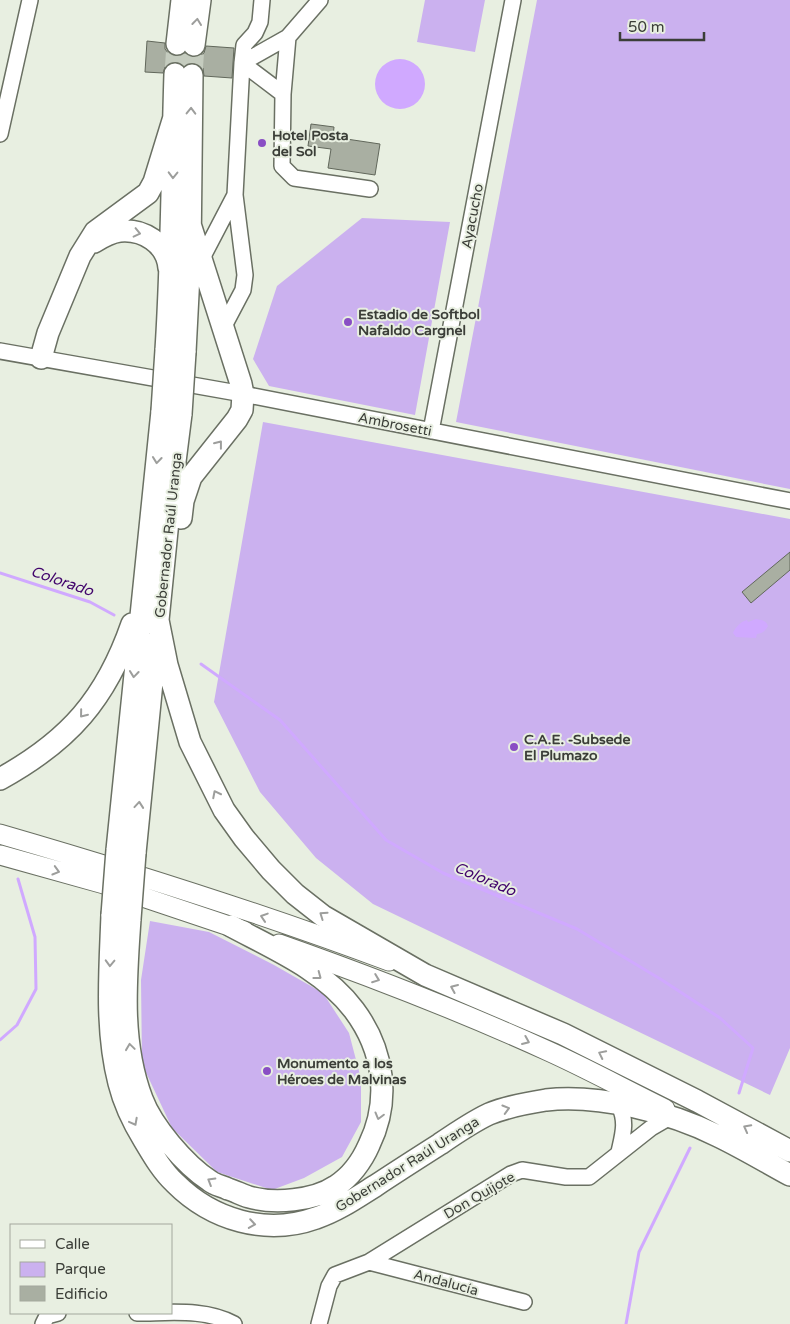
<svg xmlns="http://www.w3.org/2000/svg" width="790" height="1324" viewBox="0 0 790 1324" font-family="'Varela Round',sans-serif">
	<rect width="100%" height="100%" fill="#e8efe1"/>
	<!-- green -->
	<path fill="#cbb1ef" d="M425,0H485L475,52L417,42Z
		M537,0H790V489L456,422Z
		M362,218L450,222L415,415L269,386L253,359L277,286Z
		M263,422L790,519V1048L770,1095L373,904L316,858L260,792L214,702Z
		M150,921L209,932L274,965L323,993L349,1033L361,1079V1122L342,1157L304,1178L272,1190L217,1172L172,1128L142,1064L141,980Z"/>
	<!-- water -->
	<path fill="#d0a9ff" d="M375 84a25 25 0 1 1 50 0a25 25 0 1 1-50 0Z
		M756,619C761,620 766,620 768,626C765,631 763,633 757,634L756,638L736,637L733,633C735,628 741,621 747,620L748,622Z"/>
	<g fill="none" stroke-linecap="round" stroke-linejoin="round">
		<!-- stream -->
		<path stroke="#d0a9ff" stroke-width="3" d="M0,573L90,602L114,615
			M201,664L280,720L386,840L443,873L577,929L662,980L720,1018L753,1048L739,1093
			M0,1040L17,1025L36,989L35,937L18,879
			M626,1324L639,1252L690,1148"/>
	</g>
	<!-- building -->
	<path fill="#a9afa2" stroke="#61675b" d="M147,41L165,43V49L169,54L176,56L185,53L192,57H198L204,53L206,46L234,48L232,78L204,76L203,68L198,64L193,63L184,66L176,62L170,63L165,67L163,73L145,72Z
		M311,124L334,127L333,137L380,144L375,175L328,168L331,149L308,146Z
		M790,552V570L751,603L742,592Z"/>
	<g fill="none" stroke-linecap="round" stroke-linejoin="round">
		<!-- highway-tunnel -->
		<path stroke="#c5ccbf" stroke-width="21" stroke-dasharray="21 11" stroke-linecap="butt" d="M175,74L177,44
			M192,75L194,45"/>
		<!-- minor casing -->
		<g stroke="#6a7063" stroke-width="18">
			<path id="minor" d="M242,63L283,94L282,166L294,178L370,189
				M242,63L288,37L320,0
				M283,94L288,37
				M0,134L30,0
				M199,264L235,195
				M224,326L243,290L245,275L235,195L242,63L244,45L255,33L260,22L262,0
				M0,351L243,394L790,501
				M431,431L513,0
				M619,1105C627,1122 623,1134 619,1152
				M369,1262L524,1302
				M137,1313C169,1313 205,1308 234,1324
				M43,1324L47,1316L58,1313
				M319,1324L329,1286L335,1275L369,1262L511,1174L522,1170L566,1177H589L651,1128L670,1117"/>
		</g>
		<!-- major casing -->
		<g stroke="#6a7063" stroke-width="21">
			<path id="major" d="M0,834C131,872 261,913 389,961
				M0,855L104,884L244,931
				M279,944C370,976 460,1011 548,1051C588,1069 626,1090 665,1109"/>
		</g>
		<!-- highway casing -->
		<g stroke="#6a7063" stroke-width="24">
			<path id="highway" d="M177,44L182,0
				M194,45L200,0
				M94,242C102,237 110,232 120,231C143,229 167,243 169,268
				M166,350C172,258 172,166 175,74
				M185,352L190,255L192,75
				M41,358L48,333L80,256L95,232L148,193L154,182L174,117
				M181,414L170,501L158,620L167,665L190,742L224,810L244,838L271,870L295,894L323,916L425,975L563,1034L697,1101L790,1151
				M181,518L183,501L191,477L237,419L242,410L243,394L241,384L190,224
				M0,779C69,741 106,699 132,624
				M117,850L162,411
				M135,853L156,642
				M112,915C110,970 105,1029 119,1083C124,1103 133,1122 144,1140C153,1155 162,1171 175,1183C212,1220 266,1236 316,1218C337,1211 356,1198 375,1186C396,1172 418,1158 440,1144C456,1133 472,1122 489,1114C506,1107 527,1103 546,1100C599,1094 670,1112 718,1136C743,1148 766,1162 790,1175
				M130,919C126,979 120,1041 142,1099C152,1126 185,1165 210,1181C215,1185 222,1186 228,1189C235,1191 242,1195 249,1197C274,1204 314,1201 336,1186C350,1177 362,1161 369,1145C391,1100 384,1050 354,1010C324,970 274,949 231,926"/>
		</g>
		<!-- minor -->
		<use href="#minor" stroke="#fff" stroke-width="15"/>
		<!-- major -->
		<use href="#major" stroke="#fff" stroke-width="19"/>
		<!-- highway -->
		<use href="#highway" stroke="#fff" stroke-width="21"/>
		<!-- highway-bridge casing -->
		<g stroke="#6a7063" stroke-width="24" stroke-linecap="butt">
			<path id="highway-bridge" d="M162,411L166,350
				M181,414L185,352
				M112,915L117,850
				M130,919L135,853"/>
		</g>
		<!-- highway-bridge -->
		<use href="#highway-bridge" stroke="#fff" stroke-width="21"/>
	</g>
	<!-- one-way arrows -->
	<defs><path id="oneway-chevron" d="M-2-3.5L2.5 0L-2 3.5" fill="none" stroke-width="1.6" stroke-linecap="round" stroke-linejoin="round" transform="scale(1.25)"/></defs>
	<g stroke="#9d9e9c">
		<use href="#oneway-chevron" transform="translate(197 22) rotate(-83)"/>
		<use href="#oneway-chevron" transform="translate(191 111) rotate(-89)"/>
		<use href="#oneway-chevron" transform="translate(173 175) rotate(91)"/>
		<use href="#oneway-chevron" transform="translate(137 233) rotate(13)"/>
		<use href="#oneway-chevron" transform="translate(219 444) rotate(-52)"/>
		<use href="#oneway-chevron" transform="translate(157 460) rotate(96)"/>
		<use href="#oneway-chevron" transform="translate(134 674) rotate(96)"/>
		<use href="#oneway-chevron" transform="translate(83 714) rotate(129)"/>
		<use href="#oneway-chevron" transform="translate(216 794) rotate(-117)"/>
		<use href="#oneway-chevron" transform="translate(139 805) rotate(-85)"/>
		<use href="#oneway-chevron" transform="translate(56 871) rotate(16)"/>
		<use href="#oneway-chevron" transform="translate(323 915) rotate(-145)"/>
		<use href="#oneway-chevron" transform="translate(264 917) rotate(-162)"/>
		<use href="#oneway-chevron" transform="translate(110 963) rotate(92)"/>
		<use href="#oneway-chevron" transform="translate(318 976) rotate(37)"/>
		<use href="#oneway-chevron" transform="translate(376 979) rotate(21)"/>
		<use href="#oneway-chevron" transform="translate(454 988) rotate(-157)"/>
		<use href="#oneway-chevron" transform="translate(526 1041) rotate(23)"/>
		<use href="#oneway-chevron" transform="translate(130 1047) rotate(-98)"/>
		<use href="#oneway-chevron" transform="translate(602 1054) rotate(-154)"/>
		<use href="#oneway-chevron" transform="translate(506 1109) rotate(-16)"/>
		<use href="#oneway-chevron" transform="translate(379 1116) rotate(105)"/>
		<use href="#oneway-chevron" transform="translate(134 1122) rotate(62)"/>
		<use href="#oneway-chevron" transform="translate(747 1128) rotate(-152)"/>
		<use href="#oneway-chevron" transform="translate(211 1181) rotate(-149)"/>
		<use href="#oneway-chevron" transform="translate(252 1224) rotate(9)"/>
	</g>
	<!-- markers -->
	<g fill="#894ec4" stroke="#e8efe1" stroke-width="2">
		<circle cx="262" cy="143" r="5"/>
		<circle cx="348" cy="322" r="5"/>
		<circle cx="514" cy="747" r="5"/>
		<circle cx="267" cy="1071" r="5"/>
	</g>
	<g text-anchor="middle" stroke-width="4" stroke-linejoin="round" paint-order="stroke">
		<!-- poi labels -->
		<g font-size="14" font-weight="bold" fill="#3b3e38" stroke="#e8efe1" text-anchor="start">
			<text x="272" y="140">Hotel Posta<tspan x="272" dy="16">del Sol</tspan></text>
			<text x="358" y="319">Estadio de Softbol<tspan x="358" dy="16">Nafaldo Cargnel</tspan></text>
			<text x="524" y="744">C.A.E. -Subsede<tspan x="524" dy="16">El Plumazo</tspan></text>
			<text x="277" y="1068">Monumento a los<tspan x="277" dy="16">Héroes de Malvinas</tspan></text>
		</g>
		<!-- street labels -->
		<g font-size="14" fill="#3b3e38" stroke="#e8efe1">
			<text transform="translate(472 216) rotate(-79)" y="5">Ayacucho</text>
			<text transform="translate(395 424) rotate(11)" y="5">Ambrosetti</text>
			<text transform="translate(168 535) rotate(-84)" y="5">Gobernador Raúl Uranga</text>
			<text transform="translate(407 1164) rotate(-32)" y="5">Gobernador Raúl Uranga</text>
			<text transform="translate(479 1195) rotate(-30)" y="5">Don Quijote</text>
			<text transform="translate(446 1282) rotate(15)" y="5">Andalucía</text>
		</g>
		<!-- water labels -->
		<g font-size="15" font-style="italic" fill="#42056c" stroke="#e8efe1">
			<text transform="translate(62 581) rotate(19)" y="5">Colorado</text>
			<text transform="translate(485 879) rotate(23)" y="5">Colorado</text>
		</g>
	</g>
	<!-- legend -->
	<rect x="10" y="1224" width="162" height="90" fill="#e8efe1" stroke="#a3a89d"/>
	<rect x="20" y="1240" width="25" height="8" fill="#ffffff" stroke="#a3a89d"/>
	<text x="55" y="1249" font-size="15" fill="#3b3e38">Calle</text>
	<rect x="20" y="1262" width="25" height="15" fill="#cbb1ef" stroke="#a3a89d"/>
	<text x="55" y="1274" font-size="15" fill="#3b3e38">Parque</text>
	<rect x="20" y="1286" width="25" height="15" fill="#a9afa2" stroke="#a3a89d"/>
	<text x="55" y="1299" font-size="15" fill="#3b3e38">Edificio</text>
	<!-- scale -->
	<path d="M620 32v8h84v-8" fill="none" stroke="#3b3e38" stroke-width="2.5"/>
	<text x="628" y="32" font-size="15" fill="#3b3e38" stroke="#e8efe1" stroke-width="4" paint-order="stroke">50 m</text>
</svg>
